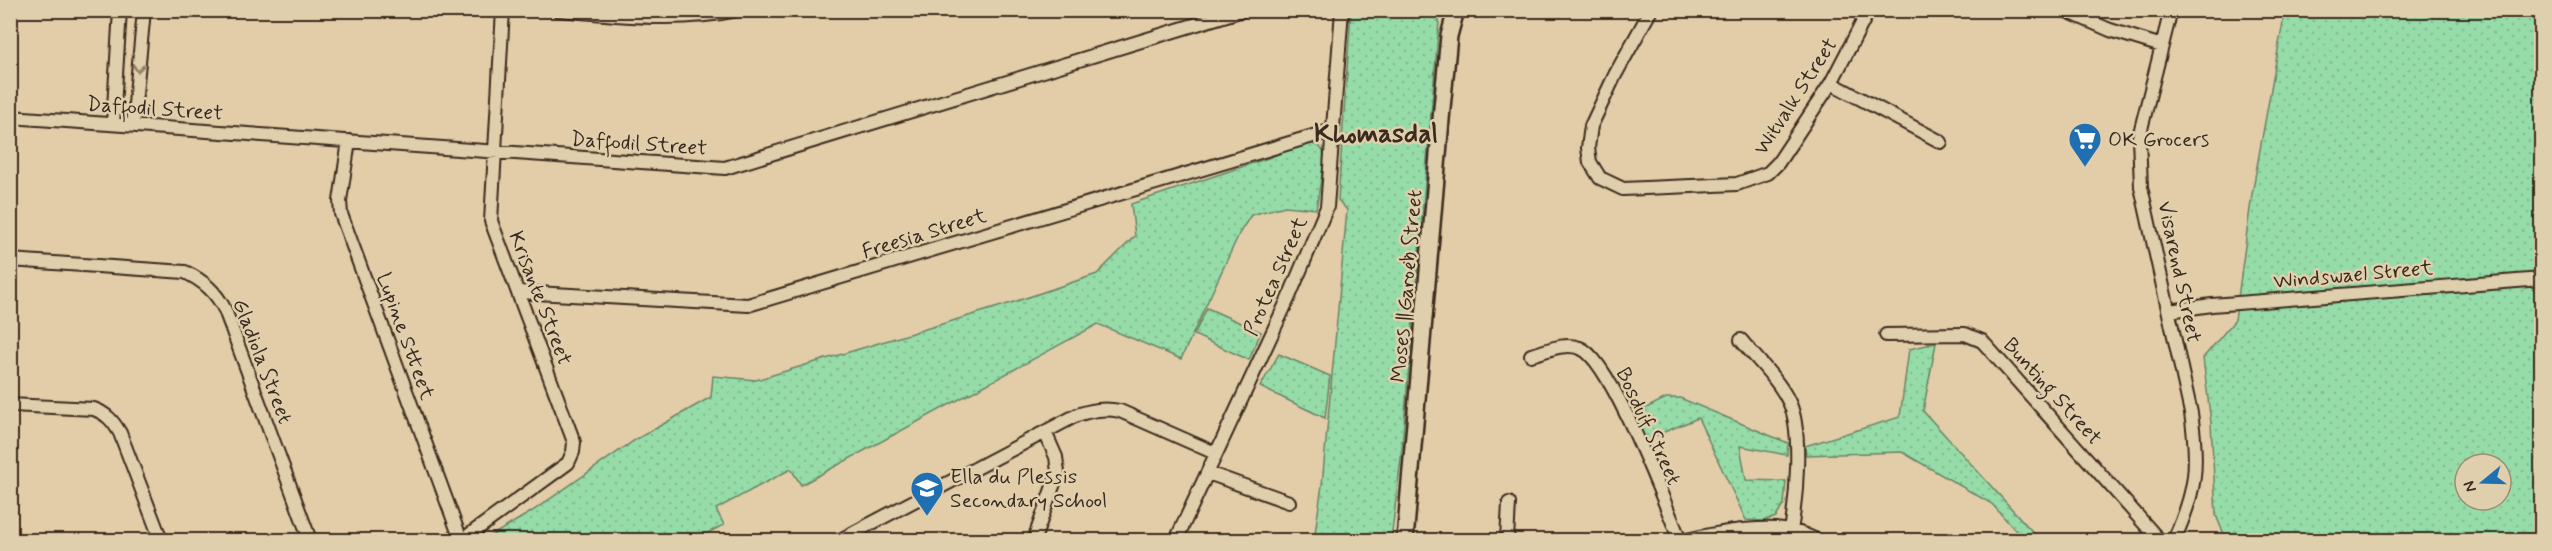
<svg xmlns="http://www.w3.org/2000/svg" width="2552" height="551" viewBox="0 0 2552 551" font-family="Mynerve,sans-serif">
	<defs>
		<pattern id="grass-dots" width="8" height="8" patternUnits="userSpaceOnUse" patternTransform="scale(1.5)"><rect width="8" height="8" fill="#96dca9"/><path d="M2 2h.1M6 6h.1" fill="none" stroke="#82bd91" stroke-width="1.8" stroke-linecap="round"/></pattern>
	</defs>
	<rect width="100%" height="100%" fill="#e3cda9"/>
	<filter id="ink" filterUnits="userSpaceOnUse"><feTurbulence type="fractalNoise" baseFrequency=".0167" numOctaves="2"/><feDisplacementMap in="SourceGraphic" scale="12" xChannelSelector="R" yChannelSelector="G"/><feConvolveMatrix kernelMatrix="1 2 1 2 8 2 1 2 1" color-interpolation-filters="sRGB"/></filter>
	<g filter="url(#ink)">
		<!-- grass -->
		<path fill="url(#grass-dots)" stroke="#688364" stroke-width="1.5" fill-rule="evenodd" d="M1351,11H1440L1401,458L1391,540H1314L1322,485L1347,210L1338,200Z
			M2285,11H2541V540H2226L2216,515L2211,423L2203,358L2235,320L2252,194ZM2465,464H2501V500H2465Z
			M1308,142L1320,147L1323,151L1324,162L1316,209L1285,206L1251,215L1240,232L1181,359L1098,324L801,485L791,469L716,509L724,525L693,540H484L531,512L635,440L711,397L713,376L756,380L1005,305L1097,274L1135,236L1131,204L1271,157Z
			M1207,308L1261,332L1249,360L1194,335Z
			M1936,343L1923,411L2040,540H2024L1992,504L1902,452L1806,455L1805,446L1900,417L1909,349Z
			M1279,354L1330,376L1325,418L1260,387Z
			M1666,398H1680L1788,443L1787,455L1740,446L1746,480L1786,481L1784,504L1776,517L1763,521L1746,520L1698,418L1645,440L1634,414Z"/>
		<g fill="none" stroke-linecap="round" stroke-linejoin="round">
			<!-- minor casing -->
			<g stroke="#3b2a1e" stroke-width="16">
				<path id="minor" d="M558,10C618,15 678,23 738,10
					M1651,10L1615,75L1591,126L1588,148L1590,162L1600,178L1623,189L1737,184L1768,173L1778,163L1831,83L1869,10
					M2064,10L2110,30L2162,46
					M2171,10L2139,137L2141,187L2191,413C2199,467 2196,491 2174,540
					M1831,83L1941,142
					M10,117L725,168L1243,10
					M113,124L120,10
					M133,125L144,10
					M349,141L340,201L341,214L461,540
					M10,260L185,272C204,281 216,292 225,310L310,540
					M518,292L748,305L1333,130
					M2169,311L2212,305L2542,279
					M1886,335L1965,334L1982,341L2159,540
					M1741,340C1757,360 1778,379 1789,402C1803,430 1796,500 1791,531
					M1531,355C1547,351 1564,342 1580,348C1611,359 1665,505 1680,540
					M10,405L94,409C107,414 113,421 120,433L161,540
					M1208,473L1289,502
					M1036,534L1058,472L1056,457L1045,432
					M462,540L568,463L573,452L574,442L491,221L503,10
					M840,540L1077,415C1092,410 1104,408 1120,411L1215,453
					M1176,540L1289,297L1327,207L1342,10
					M1507,540L1509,503
					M1687,540C1717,533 1761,525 1791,531C1800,532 1809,537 1817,540"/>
			</g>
			<!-- major casing -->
			<g stroke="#3b2a1e" stroke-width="20">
				<path id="major" d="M1405,540L1442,108L1449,36L1456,10"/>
			</g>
			<!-- minor -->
			<use href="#minor" stroke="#e0cfac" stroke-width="12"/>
			<!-- major -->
			<use href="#major" stroke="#e0cfac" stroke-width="15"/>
		</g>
		<!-- one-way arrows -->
		<defs><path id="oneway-chevron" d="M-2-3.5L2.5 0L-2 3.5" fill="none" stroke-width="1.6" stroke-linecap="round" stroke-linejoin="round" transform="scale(1.5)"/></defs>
		<use stroke="#8e7c65" href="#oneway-chevron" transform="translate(138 68) rotate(95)"/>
	</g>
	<!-- icons -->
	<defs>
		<g id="supermarket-pin" transform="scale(1.725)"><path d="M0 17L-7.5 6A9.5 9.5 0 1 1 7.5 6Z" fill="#1f6fb2" stroke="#e0cfac"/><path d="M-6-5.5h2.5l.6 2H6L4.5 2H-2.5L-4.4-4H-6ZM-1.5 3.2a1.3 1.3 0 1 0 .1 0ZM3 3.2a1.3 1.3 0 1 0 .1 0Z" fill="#fff"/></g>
		<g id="school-pin" transform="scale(1.725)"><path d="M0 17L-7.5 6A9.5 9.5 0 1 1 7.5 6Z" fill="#1f6fb2" stroke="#e0cfac"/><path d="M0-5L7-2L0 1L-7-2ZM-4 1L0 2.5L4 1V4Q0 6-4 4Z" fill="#fff"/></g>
	</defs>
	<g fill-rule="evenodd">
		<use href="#supermarket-pin" x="2085" y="139"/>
		<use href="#school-pin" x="927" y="488"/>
	</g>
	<g text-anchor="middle" stroke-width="5" stroke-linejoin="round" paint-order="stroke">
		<!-- street labels -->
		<g font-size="21" fill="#3b2a1e" stroke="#e0cfac">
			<text transform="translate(1795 96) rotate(-57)" y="7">Witvalk Street</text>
			<text transform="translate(155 108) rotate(4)" y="7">Daffodil Street</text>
			<text transform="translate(639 143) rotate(4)" y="7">Daffodil Street</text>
			<text transform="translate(924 233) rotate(-17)" y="7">Freesia Street</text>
			<text transform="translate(2180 272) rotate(78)" y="7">Visarend Street</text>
			<text transform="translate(2353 274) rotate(-5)" y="7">Windswael Street</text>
			<text transform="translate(1275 276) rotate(-66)" y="7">Protea Street</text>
			<text transform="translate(1406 286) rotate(-85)" y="7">Moses ǁGaroëb Street</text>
			<text transform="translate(541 298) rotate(69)" y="7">Krisante Street</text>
			<text transform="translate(406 336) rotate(70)" y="7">Lupine Stteet</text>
			<text transform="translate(263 361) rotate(69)" y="7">Gladiola Street</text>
			<text transform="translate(2053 391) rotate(48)" y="7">Bunting Street</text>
			<text transform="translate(1649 426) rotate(65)" y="7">Bosduif Street</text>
		</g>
		<!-- poi labels -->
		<g font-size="21" fill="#3b2a1e" stroke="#e0cfac" text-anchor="start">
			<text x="2108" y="146">OK Grocers</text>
			<text x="950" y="483">Ella du Plessis<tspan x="950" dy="24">Secondary School</tspan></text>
		</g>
		<!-- district labels -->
		<g font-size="27" font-weight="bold" fill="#3b2a1e" stroke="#e0cfac">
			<text x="1376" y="142">Khomasdal</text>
		</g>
	</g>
	<!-- margin -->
	<rect width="2552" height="551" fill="none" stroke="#e0cfac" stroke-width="36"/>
	<rect x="18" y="18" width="2516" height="515" fill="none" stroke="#3b2a1e" stroke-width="2" filter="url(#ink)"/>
	<!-- north arrow -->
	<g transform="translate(2483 482) rotate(251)"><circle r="28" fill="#e0cfac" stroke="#9e8d73" stroke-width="1.5"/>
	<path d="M0-4.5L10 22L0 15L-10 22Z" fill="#1f6fb2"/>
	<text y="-9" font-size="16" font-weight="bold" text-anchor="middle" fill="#3b2a1e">N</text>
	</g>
</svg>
